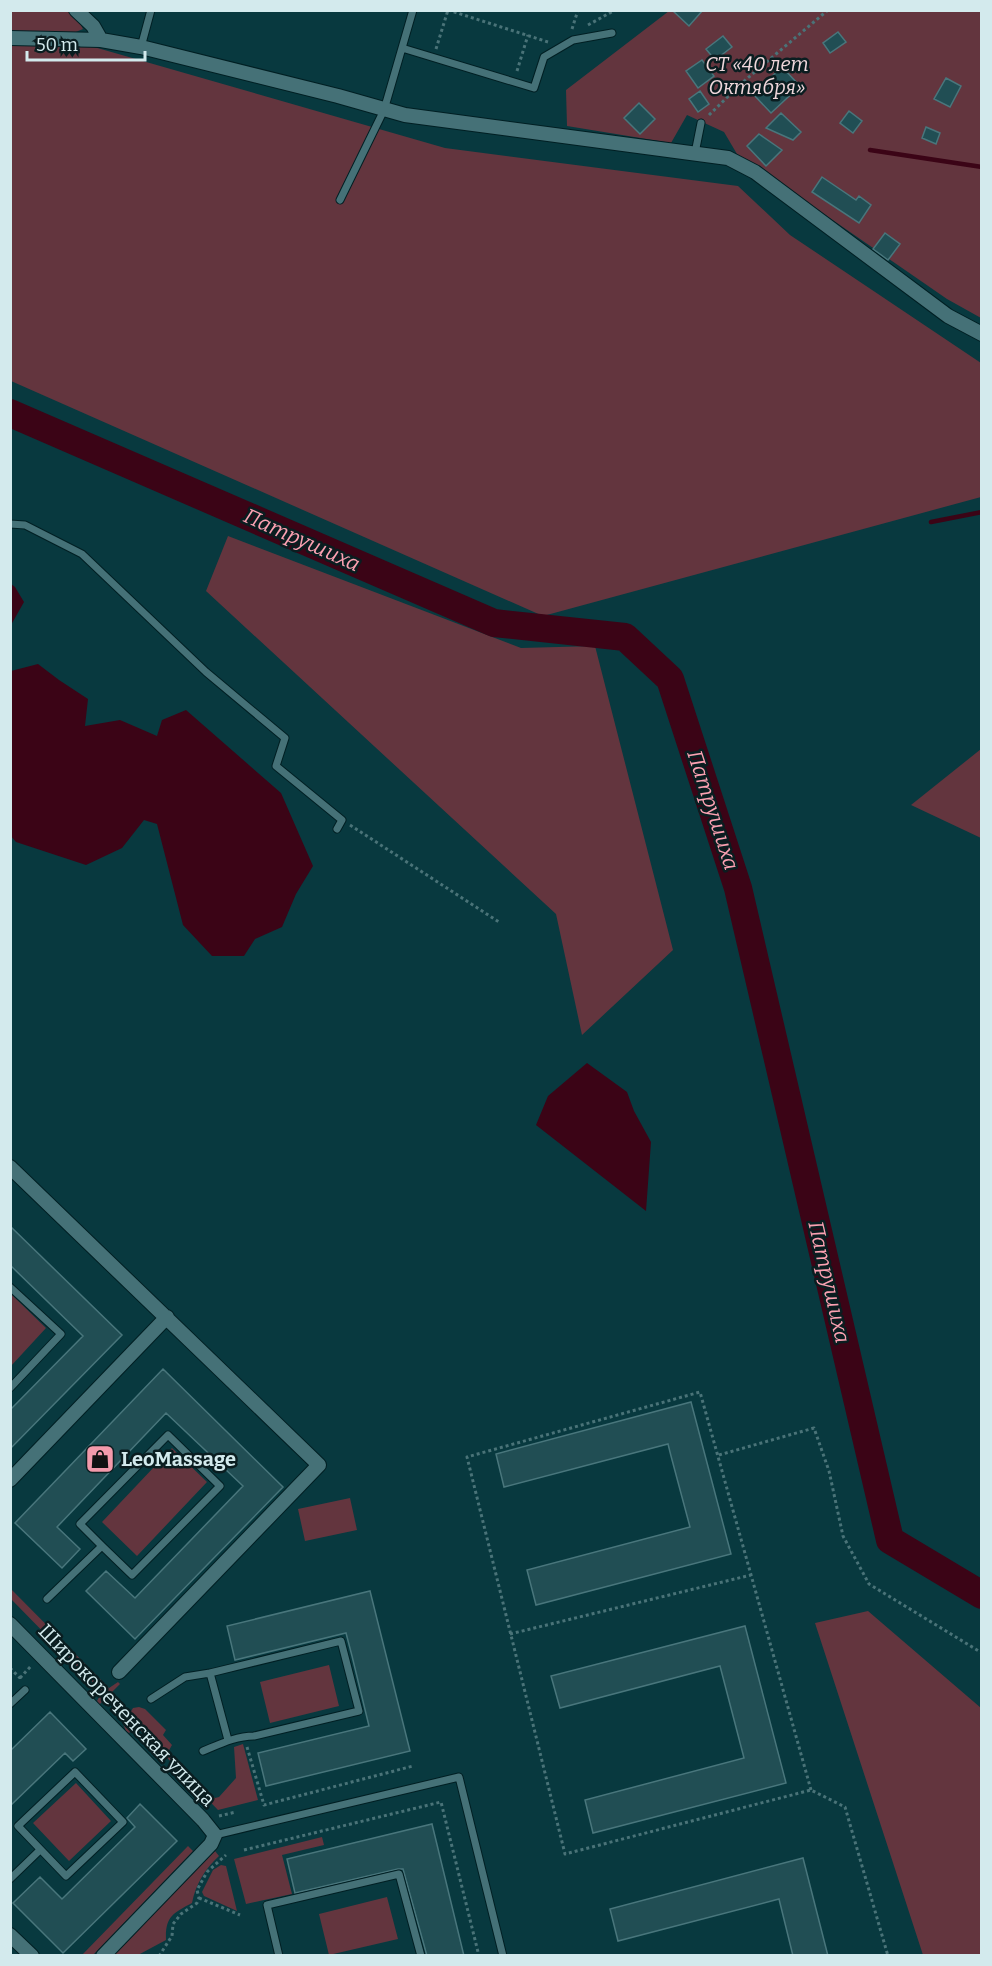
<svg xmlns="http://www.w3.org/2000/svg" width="992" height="1966" viewBox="0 0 992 1966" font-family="Bitter,serif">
	<rect width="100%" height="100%" fill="#08393f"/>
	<!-- green -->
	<path fill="#63353e" d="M11,11H68L76,16L83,29L71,34L11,33Z
		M669,11H981V318L947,299L737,154L724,132L687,115L671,143L567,126L566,90Z
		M11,45H87L445,148L738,186L790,235L981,363V497L543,616L11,381Z
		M228,536L521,648L595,646L673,950L582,1035L556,914L206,591Z
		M981,749V838L911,805Z
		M11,1294L46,1328L11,1366H10Z
		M172,1448L207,1482L137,1556L102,1522Z
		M350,1498L357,1530L305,1541L298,1509Z
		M10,1588L109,1688L118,1682L120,1684L99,1705L97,1701L102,1692L11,1599Z
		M868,1611L981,1708V1955H923L815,1623Z
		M329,1665L339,1706L270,1723L260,1682Z
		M139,1707L145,1709L166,1730L163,1735L172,1745L168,1752L215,1798L219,1797L236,1778L234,1747L243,1744L258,1800L218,1810L138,1728H135L129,1733L126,1731L123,1724L133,1708Z
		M76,1783L111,1821L69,1861L33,1823Z
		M322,1837L324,1845L282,1855L292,1894L246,1904L234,1859Z
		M188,1846L193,1851L93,1955H82Z
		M215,1851L219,1856C204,1870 196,1884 192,1903C173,1913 165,1917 166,1940L138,1955H114Z
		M221,1865L226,1866L237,1911L204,1896L202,1892L213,1870Z
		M387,1897L398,1939L329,1955L319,1914Z"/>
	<!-- water -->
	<path fill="#3b0416" d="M11,584L15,587L24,602L11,625Z
		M38,664L59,680L88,699L85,726L120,720L157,736L162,720L186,710L281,793L313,866L296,894L282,927L255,939L244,956H212L183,925L157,824L144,820L122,848L86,865L16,842L10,835L11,671Z
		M587,1063L627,1092L634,1111L651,1142L646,1211L536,1125L548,1096Z"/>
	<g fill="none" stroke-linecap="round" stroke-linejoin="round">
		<!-- stream -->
		<path stroke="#3b0416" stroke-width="4.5" d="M870,150L982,167
			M931,522L982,512"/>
		<!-- river -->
		<path stroke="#3b0416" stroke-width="28" d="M10,413L494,623L625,637L670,679L738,888L890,1540L982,1595"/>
	</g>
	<!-- building -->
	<path fill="#214e54" stroke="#49767c" stroke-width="1.5" d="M672,10H703L689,26Z
		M838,32L846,42L830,53L823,43Z
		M723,36L732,47L715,60L706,49Z
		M702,60L714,76L698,88L686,71Z
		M782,67L800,86L771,113L753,94Z
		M946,78L961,86L950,107L934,99Z
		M700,91L709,104L698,112L689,99Z
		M639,103L655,119L640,134L624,118Z
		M849,111L862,121L853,133L840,123Z
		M781,113L801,132L793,140L766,128Z
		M926,127L940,133L936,144L922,138Z
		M759,134L782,150L766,166L747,146Z
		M822,177L856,200L859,196L871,205L859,223L812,192Z
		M885,233L900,244L888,260L873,249Z
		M10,1226L122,1335L10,1449V1410L83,1336L10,1265Z
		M163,1369L283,1487L135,1639L86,1591L106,1571L135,1598L243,1486L166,1413L57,1527L80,1549L62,1568L15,1523Z
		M691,1402L731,1554L536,1605L527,1570L690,1527L671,1456L668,1444L504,1487L496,1454Z
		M370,1591L410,1751L266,1786L258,1753L369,1726L352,1656L346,1633L235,1660L227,1626Z
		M745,1626L786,1783L593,1833L585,1800L744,1758L720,1666L560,1708L551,1676Z
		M50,1712L86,1749L73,1761L65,1753L10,1806V1751Z
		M140,1804L177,1841L63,1953L13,1903L40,1877L62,1899L135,1827L127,1818Z
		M432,1824L464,1956H427L403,1869H398L295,1893L287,1859Z
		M803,1858L828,1956H793L779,1899L618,1941L610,1909Z"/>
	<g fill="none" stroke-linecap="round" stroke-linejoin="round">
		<!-- lane casing -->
		<g stroke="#001f23" stroke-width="9">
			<path id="lane" d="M141,47L151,10
				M402,48L534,88L544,57L573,40L612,33
				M695,153L701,123
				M340,200L384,110L413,10
				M10,524L25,525L82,554L206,672L285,738L276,766L342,820L337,829
				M10,1287L61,1334L10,1388
				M47,1599L102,1546L80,1524L168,1435L220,1486L132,1575L102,1546
				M210,1673L228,1740
				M151,1699L185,1677L210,1673L341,1641L359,1711L254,1736C236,1736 220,1744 203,1751
				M10,1704L25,1690
				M75,1772L123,1822L66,1876L18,1826Z
				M215,1835L459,1777L503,1956
				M10,1879L40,1850
				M279,1956L267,1905L399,1874L421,1956"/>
		</g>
		<!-- street casing -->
		<g stroke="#001f23" stroke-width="16">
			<path id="street" d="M76,10L93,26L101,40L141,47L338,96L405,115L728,158L755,172L948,316L982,334
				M10,38L101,40
				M10,1167L319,1465L119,1672
				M10,1480L167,1317
				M10,1624L203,1820L215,1835L211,1844L103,1956
				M10,1935L32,1956"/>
		</g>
		<!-- path -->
		<path stroke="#4a7378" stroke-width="3" stroke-dasharray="3 3" stroke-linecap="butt" d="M448,10L548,42
			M588,25L615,10
			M572,29L578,10
			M436,49L448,10
			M517,71L528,35
			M709,115L743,82L828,10
			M350,825L499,922
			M719,1455L814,1428L829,1471L843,1536L869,1584L982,1653
			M510,1634L751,1575
			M10,1668L20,1678
			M20,1678L31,1666
			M247,1747L264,1805L413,1766
			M811,1790L700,1392L467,1457L565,1854L811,1790L845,1807L888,1956
			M219,1816L236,1812
			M244,1850L441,1802L479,1956
			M199,1898L240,1915
			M159,1956L172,1936L173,1924L181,1914L197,1903L199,1898L197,1890L207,1872L226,1855"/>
		<!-- lane -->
		<use href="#lane" stroke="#457177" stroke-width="7"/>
		<!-- street -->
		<use href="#street" stroke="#457177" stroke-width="14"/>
	</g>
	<!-- icons -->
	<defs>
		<g id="shop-square" transform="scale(1.5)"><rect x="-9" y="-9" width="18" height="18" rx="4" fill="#f39aab" stroke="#0a1d20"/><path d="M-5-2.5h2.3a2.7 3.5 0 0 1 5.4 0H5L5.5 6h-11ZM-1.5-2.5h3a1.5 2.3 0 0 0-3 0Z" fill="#111"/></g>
	</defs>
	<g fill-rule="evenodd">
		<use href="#shop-square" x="100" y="1459"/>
	</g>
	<g text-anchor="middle" stroke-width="5" stroke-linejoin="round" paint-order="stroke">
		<!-- park labels -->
		<g font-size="20" font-style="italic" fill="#efd7db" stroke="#0a1d20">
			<text x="757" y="71">СТ «40 лет<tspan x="757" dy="23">Октября»</tspan></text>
		</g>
		<!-- poi labels -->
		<g font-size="20" font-weight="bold" fill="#d3eaed" stroke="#0a1d20" text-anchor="start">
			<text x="121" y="1466">LeoMassage</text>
		</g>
		<!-- street labels -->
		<g font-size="20" fill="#d3eaed" stroke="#0a1d20">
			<text transform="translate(127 1715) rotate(46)" y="7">Широкореченская улица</text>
		</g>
		<!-- water labels -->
		<g font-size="21" font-style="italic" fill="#fca1b2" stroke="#0a1d20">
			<text transform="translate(302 540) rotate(24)" y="7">Патрушиха</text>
			<text transform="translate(713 810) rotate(72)" y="7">Патрушиха</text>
			<text transform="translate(829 1282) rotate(77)" y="7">Патрушиха</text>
		</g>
	</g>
	<!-- border -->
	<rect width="992" height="1966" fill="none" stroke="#d3eaed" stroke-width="24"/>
	<!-- scale -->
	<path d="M27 51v9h118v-9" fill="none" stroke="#d3eaed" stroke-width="3"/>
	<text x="36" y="51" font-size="18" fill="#d3eaed" stroke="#0a1d20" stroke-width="4.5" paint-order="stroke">50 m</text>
</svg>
